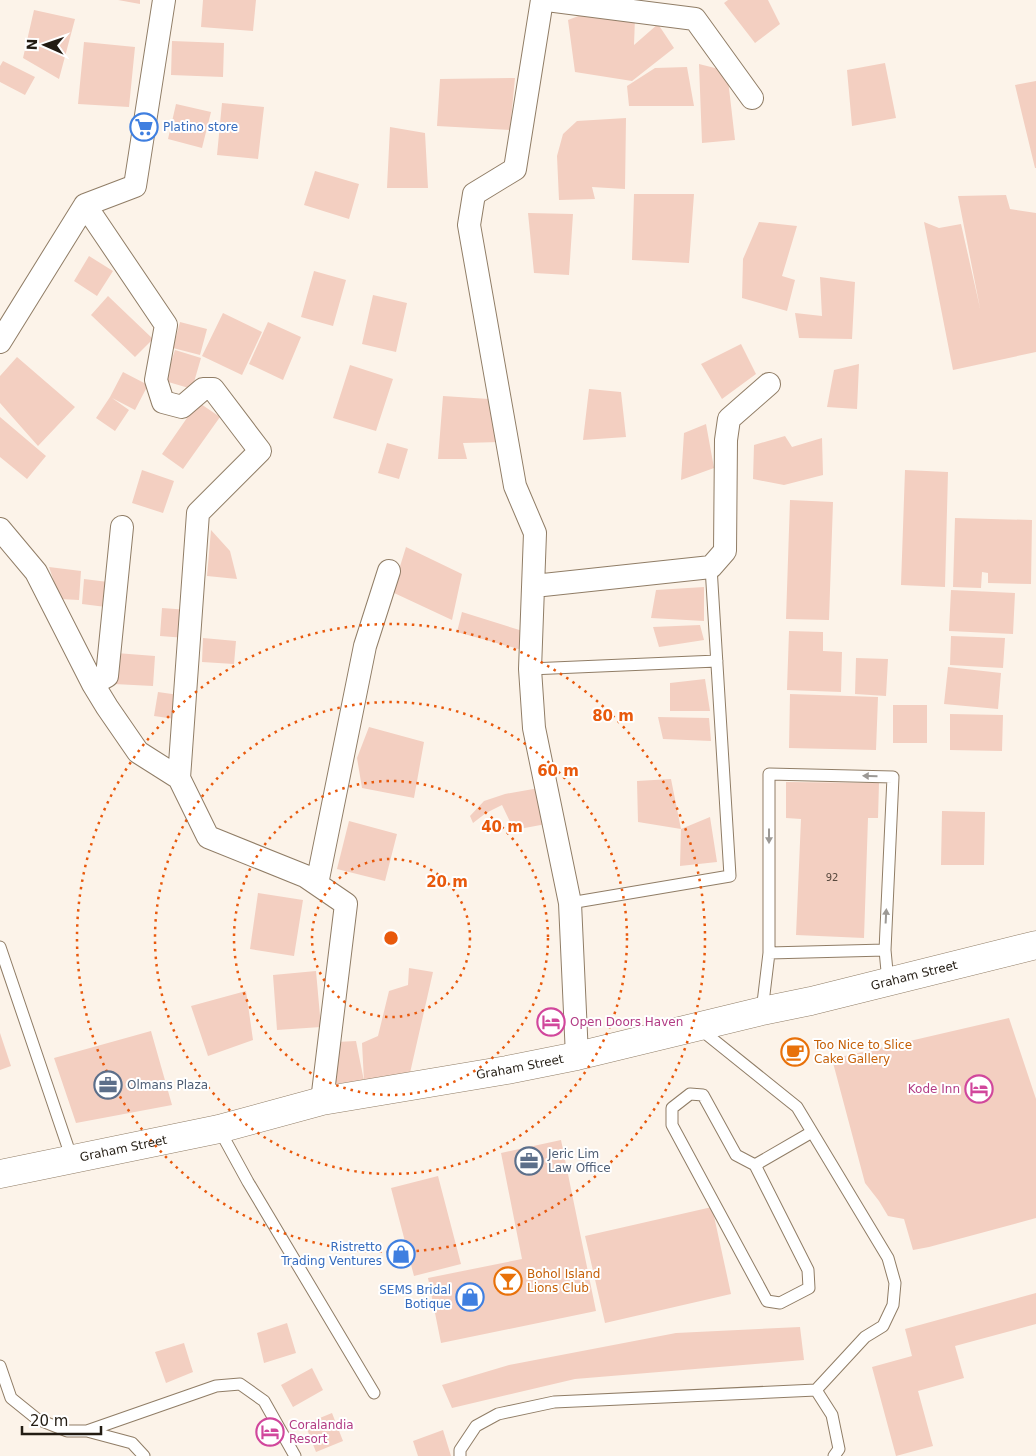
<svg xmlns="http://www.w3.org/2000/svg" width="1036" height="1456" viewBox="0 0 1036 1456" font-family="'DejaVu Sans',sans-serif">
	<rect width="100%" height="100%" fill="#fcf3e9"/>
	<!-- building -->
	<path fill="#f3cfc1" d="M118,0H140V4Z
		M203,0H256L253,31L201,27Z
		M728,0H768L780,24L755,43L724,3Z
		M34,10L75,19L59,79L23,58Z
		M589,12L635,18L634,45L658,24L674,48L632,81L575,72L568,20Z
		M172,41L224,43L223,77L171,75Z
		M84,42L135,47L129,107L78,104Z
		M3,61L35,77L25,95L0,82V66Z
		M885,63L896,118L852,126L847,70Z
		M699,64L727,71L735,140L702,143Z
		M687,67L694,106H629L627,86L655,68Z
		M515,78L510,130L437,126L440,79Z
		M1036,81V168H1035L1015,85Z
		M222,103L264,107L258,159L217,155Z
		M176,104L211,112L202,148L168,139Z
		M626,118L625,189L592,187L595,199L559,200L557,156L563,134L577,121Z
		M390,127L425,133L428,188H387Z
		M315,171L359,184L349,219L304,205Z
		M634,194H694L689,263L632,260Z
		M1006,195L1010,209L1036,213V352L953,370L924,222L939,228L961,224L980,308L958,196Z
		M528,213L573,214L569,275L534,273Z
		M759,222L797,226L782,276L795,280L787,311L742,298L743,259Z
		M89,256L113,271L97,296L74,281Z
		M314,271L346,280L333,326L301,317Z
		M820,277L855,282L852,339L799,338L795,313L822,316Z
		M373,295L407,303L396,352L362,344Z
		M108,296L153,339L135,357L91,315Z
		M223,313L262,332L242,375L202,356Z
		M180,322L207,329L200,355L173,348Z
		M268,322L301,337L283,380L249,364Z
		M741,344L756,374L722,399L701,364Z
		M175,350L201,358L192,389L165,381Z
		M17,357L75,407L38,446L0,403V376Z
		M859,364L857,409L827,407L834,370Z
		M350,365L393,379L376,431L333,418Z
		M123,372L148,385L135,410L112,398L129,410L115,431L96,418L110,397Z
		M589,389L621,392L626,437L583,440Z
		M443,396L489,399L500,442L463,443L467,459H438Z
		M198,402L220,417L183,469L162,454Z
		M0,417L46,456L27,479L0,457Z
		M706,424L714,468L681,480L684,433Z
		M785,436L792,447L822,438L823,475L784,485L753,479L754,445Z
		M387,443L408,449L399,479L378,473Z
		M142,470L174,481L163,513L132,503Z
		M905,470L948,472L945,587L901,585Z
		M790,500L833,502L829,620L786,619Z
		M955,518L1032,520L1031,584L988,583V573L982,572L981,588L953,587Z
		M211,530L230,551L237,579L207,576Z
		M406,547L462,574L452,620L392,592Z
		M49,567L81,571L79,600L60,599Z
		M84,579L108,582L106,607L82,604Z
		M704,587V621L651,618L656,590Z
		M951,590L1015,593L1013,634L949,631Z
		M162,608L189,610L186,638L160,636Z
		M462,612L526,632L522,650L457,632Z
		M700,625L704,640L659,647L653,627Z
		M789,631L823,632V651L842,652L841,692L787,690Z
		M951,636L1005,638L1003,668L950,665Z
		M203,638L236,641L234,664L202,662Z
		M116,653L155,656L153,686L114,684Z
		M856,658L888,659L886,696L855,694Z
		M948,667L1001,673L998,709L944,704Z
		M705,679L710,711H670V683Z
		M158,692L179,695L175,719L154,716Z
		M790,694L878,697L876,750L789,748Z
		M893,705H927V743H893Z
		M950,714L1003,715L1002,751L950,750Z
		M658,717L709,718L711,741L663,739Z
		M369,727L424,742L414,798L362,788L357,758Z
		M671,779L681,829L638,822L637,781Z
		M786,782L879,783L878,818H868L864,938L796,935L801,819L786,818Z
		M539,788L546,824L514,830L502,805L486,813L473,823L470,816L484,801L505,794Z
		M942,811L985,812L984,865H941Z
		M710,817L717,862L680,866L681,829Z
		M349,821L397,834L385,881L337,869Z
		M258,893L303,900L294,956L250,949Z
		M409,968L433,972L410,1073L364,1081L331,1084L336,1042L356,1041L364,1081L362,1043L378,1036L389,991L408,985Z
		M316,971L321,1027L277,1030L273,975Z
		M246,991L253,1040L208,1056L191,1006Z
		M1009,1018L1036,1099V1218L929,1247L913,1250L904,1219L888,1216L879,1201L865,1183L832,1059Z
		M151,1031L172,1105L76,1123L54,1058Z
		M0,1033L11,1066L0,1070Z
		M561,1140L596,1311L441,1343L428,1278L522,1259L501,1153Z
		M438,1176L461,1264L414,1276L391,1188Z
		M712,1207L731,1294L605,1323L585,1236Z
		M1036,1293V1324L955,1346L964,1378L918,1391L933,1446L896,1456L872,1367L912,1356L905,1329Z
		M287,1323L296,1353L264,1363L257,1333Z
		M800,1327L804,1360L575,1379L452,1408L442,1385L509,1365L676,1333Z
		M184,1343L193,1372L166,1383L155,1352Z
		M312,1368L323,1390L293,1407L281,1385Z
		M332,1413L343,1441L316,1452L305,1424Z
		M443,1430L451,1456H418L413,1441Z"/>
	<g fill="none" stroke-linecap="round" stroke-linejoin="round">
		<!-- lane casing -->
		<g stroke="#907d66" stroke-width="13">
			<path id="lane" d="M530,669L717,661
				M570,903L730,876L711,567
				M0,947L72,1159
				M769,953L885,950
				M762,1011L769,953V774L893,777L885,950L888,982
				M690,1094L703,1095L736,1155L755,1165L808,1270L809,1288L780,1303L767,1301L672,1125V1108Z
				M219,1129L248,1182L374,1393
				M755,1165L812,1132
				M0,1366L11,1398L37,1419L67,1431H87L216,1386L240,1384L264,1401L295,1456
				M816,1390L832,1415L839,1449L834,1456
				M87,1431L132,1443L144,1456
				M460,1456V1450L476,1426L498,1414L554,1402L816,1390L865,1337L883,1326L893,1305L895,1283L888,1258L797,1107L700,1029"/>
		</g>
		<!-- street casing -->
		<g stroke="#907d66" stroke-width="24">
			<path id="street" d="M542,0L515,169L474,194L469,225L515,486L535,533L530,669L534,728L570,903L577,1056
				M547,0L695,19L752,98
				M85,205L166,325L156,380L163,402L182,407L203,389H213L260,451L198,513L179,778
				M0,342L85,205L135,186L164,0
				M0,529L36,572L93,684L107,707L138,752L179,778L208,837L305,876L346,904L322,1101
				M534,586L711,567L725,551L726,440L729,419L769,384
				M93,684L107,676L122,527
				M317,884L365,646L389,571"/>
		</g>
		<!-- secondary casing -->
		<g stroke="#907d66" stroke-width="29">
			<g id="secondary">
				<path id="s1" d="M0,1174L219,1129L322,1101L507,1070L577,1056L762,1011L811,1001L1036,945"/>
			</g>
		</g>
		<!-- lane -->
		<use href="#lane" stroke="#fff" stroke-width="11"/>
		<!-- street -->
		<use href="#street" stroke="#fff" stroke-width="22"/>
		<!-- secondary -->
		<use href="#secondary" stroke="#fff" stroke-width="28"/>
	</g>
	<!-- one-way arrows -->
	<defs><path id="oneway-solid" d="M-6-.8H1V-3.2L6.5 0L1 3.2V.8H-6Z" transform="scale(1.25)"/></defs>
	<g fill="#9c9995">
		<use href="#oneway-solid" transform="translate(870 776) rotate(-179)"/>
		<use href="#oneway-solid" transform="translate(769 836) rotate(90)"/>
		<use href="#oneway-solid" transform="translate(886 916) rotate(-87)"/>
	</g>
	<!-- distance rings -->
	<g fill="none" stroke="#e8590c" stroke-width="2.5" stroke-dasharray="2.5 5">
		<circle cx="391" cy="938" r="79"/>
		<circle cx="391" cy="938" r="157"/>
		<circle cx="391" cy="938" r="236"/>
		<circle cx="391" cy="938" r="314"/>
	</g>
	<!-- icons -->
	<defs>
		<g id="supermarket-ring" transform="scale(1.4375)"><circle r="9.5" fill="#fff" stroke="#3f7fe0" stroke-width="1.5"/><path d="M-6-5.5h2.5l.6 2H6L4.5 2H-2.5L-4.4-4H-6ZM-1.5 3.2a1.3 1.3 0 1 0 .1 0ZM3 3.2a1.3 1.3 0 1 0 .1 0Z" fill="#3f7fe0"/></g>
		<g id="hotel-ring" transform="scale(1.4375)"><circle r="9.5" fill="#fff" stroke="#d1479c" stroke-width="1.5"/><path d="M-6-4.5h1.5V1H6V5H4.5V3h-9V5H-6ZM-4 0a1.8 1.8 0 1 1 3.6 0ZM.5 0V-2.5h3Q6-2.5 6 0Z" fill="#d1479c"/></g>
		<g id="cafe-ring" transform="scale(1.4375)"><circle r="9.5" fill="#fff" stroke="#e8710a" stroke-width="1.5"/><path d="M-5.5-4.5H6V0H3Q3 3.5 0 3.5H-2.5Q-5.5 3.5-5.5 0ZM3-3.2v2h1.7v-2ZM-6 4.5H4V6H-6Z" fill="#e8710a"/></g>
		<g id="office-ring" transform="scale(1.4375)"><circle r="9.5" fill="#fff" stroke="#5c6f8a" stroke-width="1.5"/><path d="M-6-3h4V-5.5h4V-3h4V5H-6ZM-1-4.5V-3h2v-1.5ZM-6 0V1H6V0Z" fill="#5c6f8a"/></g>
		<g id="shop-ring" transform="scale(1.4375)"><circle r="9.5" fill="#fff" stroke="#3f7fe0" stroke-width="1.5"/><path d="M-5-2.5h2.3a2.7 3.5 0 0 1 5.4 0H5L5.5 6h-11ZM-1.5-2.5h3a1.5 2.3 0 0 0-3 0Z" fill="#3f7fe0"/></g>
		<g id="bar-ring" transform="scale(1.4375)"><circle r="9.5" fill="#fff" stroke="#e8710a" stroke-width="1.5"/><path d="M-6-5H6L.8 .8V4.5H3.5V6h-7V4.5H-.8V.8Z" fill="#e8710a"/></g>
	</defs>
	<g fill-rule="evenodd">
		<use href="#supermarket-ring" x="144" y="127"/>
		<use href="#hotel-ring" x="551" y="1022"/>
		<use href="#cafe-ring" x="795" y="1052"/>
		<use href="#office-ring" x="108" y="1085"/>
		<use href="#hotel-ring" x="979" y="1089"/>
		<use href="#office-ring" x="529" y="1161"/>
		<use href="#shop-ring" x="401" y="1254"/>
		<use href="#bar-ring" x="508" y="1281"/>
		<use href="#shop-ring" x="470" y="1297"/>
		<use href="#hotel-ring" x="270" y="1432"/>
	</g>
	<g text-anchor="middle" stroke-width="4" stroke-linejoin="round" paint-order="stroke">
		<!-- number labels -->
		<g font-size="10" fill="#57493e">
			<text x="832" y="881">92</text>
		</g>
		<!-- shop labels -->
		<g font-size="12" fill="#366cbe" stroke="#fff" text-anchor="end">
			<text x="163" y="131" text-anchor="start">Platino store</text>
			<text x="382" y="1251">Ristretto<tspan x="382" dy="14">Trading Ventures</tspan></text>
			<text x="451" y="1294">SEMS Bridal<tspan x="451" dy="14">Botique</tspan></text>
		</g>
		<!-- street labels -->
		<g font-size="12" fill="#231c13" stroke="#fff">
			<text dy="4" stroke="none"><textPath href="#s1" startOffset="936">Graham Street</textPath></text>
			<text dy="4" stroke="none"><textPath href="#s1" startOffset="531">Graham Street</textPath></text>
			<text dy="4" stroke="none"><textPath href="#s1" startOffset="126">Graham Street</textPath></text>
		</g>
		<!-- hotel labels -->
		<g font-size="12" fill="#b23c85" stroke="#fff" text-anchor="start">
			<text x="570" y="1026">Open Doors Haven</text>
			<text x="960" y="1093" text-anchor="end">Kode Inn</text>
			<text x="289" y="1429">Coralandia<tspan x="289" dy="14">Resort</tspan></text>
		</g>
		<!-- food labels -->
		<g font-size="12" fill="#c56008" stroke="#fff" text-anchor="start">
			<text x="814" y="1049">Too Nice to Slice<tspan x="814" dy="14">Cake Gallery</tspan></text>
			<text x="527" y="1278">Bohol Island<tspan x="527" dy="14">Lions Club</tspan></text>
		</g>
		<!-- service labels -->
		<g font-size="12" fill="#4e5e75" stroke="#fff" text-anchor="start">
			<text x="127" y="1089">Olmans Plaza</text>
			<text x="548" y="1158">Jeric Lim<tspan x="548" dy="14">Law Office</tspan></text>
		</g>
	</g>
	<circle cx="391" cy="938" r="8" fill="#e8590c" stroke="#fff" stroke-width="2.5"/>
	<g font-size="15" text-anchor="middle" font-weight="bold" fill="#e8590c" stroke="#fff" stroke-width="4" stroke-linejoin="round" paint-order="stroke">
		<text x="613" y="721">80 m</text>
		<text x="558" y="776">60 m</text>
		<text x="502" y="832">40 m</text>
		<text x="447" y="887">20 m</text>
	</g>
	<!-- north arrow -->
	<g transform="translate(45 45) rotate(272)" stroke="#ffffff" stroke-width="4" paint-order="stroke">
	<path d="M0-4L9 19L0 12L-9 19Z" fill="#231c13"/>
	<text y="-8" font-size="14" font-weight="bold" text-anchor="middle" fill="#231c13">N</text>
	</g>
	<!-- scale -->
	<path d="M22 1426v8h79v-8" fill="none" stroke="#231c13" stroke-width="2.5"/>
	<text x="30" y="1426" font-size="15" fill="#231c13" stroke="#ffffff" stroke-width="4" paint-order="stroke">20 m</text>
</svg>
